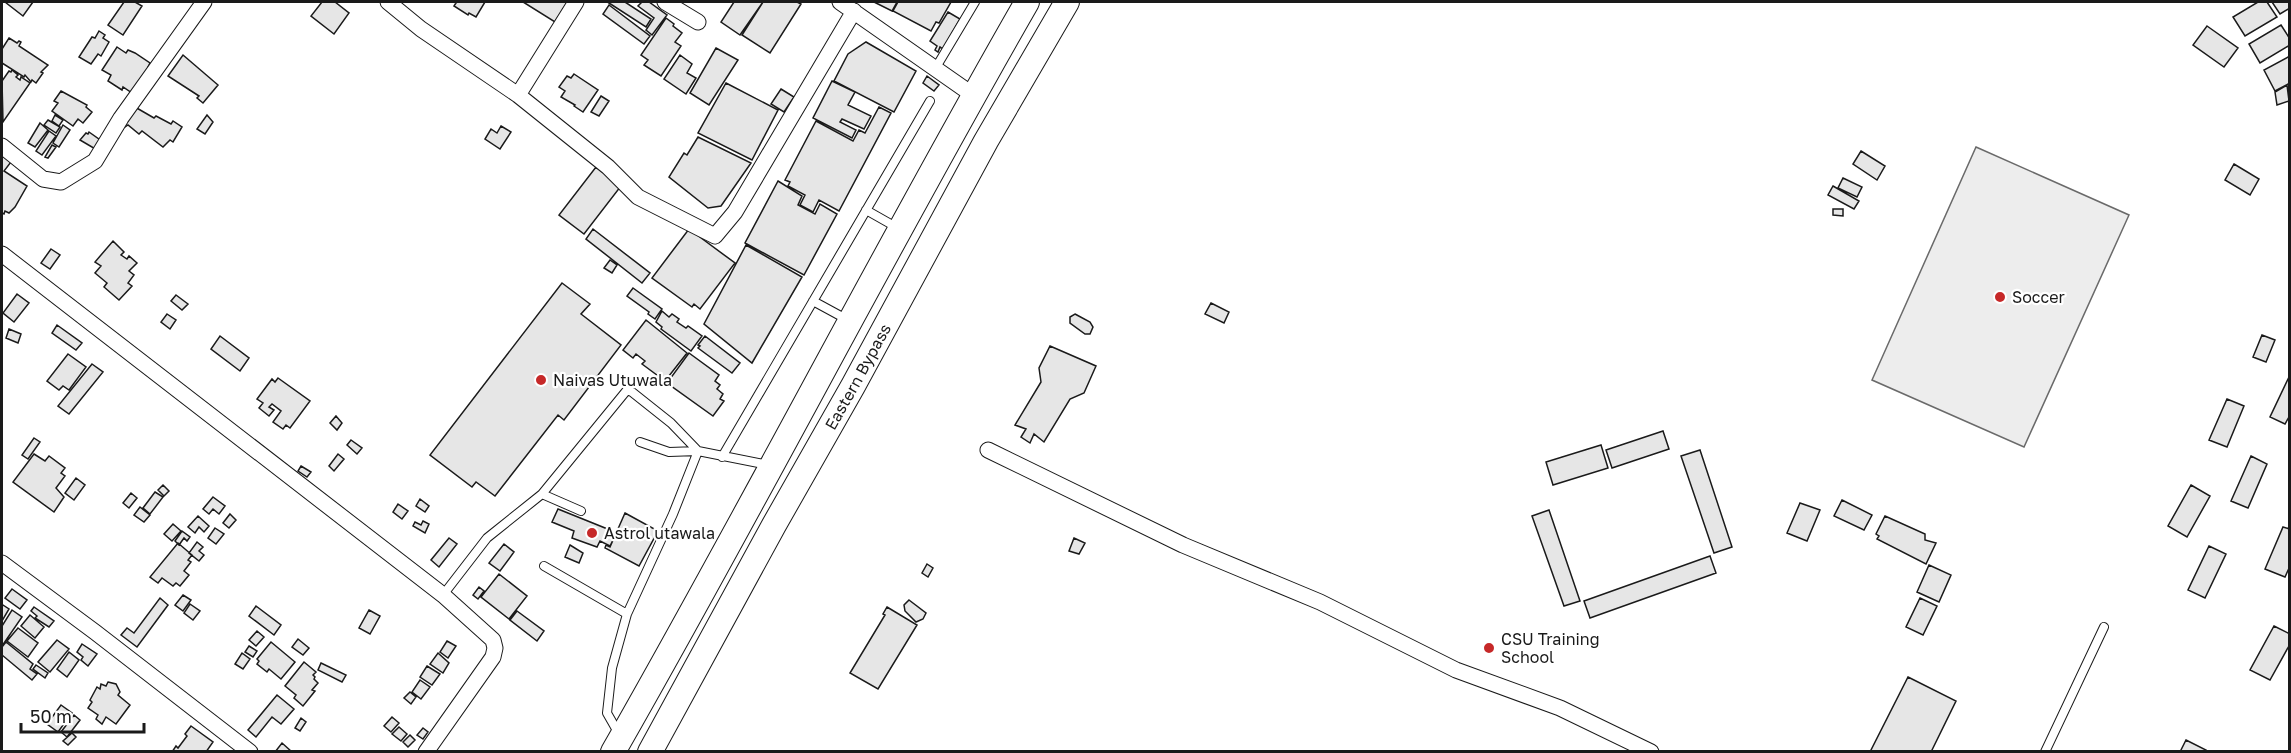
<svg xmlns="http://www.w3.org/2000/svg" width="2291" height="753" viewBox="0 0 2291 753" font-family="'Golos Text',sans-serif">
	<rect width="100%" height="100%" fill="#fff"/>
	<!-- built -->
	<path fill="#ededed" stroke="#6a6a6a" stroke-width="1.5" d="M1976,147L2129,215L2024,447L1872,380Z"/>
	<!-- building -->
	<path fill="#e6e6e6" stroke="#1a1a1a" stroke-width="1.5" d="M5,2H33L23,16Z
		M124,2H135L142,6L123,35L108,25Z
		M322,2H335L349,13L334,34L311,16Z
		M454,2H485L476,17L469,13L468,15L454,6L456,3Z
		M523,2H568L555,22Z
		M611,2H625L651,19L646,27L609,3Z
		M642,2H649L667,15L652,35L646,30L654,18L638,6Z
		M734,2H763L740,35L721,22Z
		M763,2H797L801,4L770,53L742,35Z
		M874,2H897L892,11Z
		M898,2H951L939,23L936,22L931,31L893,11Z
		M2258,2H2267L2277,17L2245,36L2233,17Z
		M2272,2H2290V8L2280,14Z
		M609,5L650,36L644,44L603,14Z
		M948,12L960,19L943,49L940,47L938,52L935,50L937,46L930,41Z
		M666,18L674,24L673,26L682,33L675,42L681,46L661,76L644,65L648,60L641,55Z
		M2281,25L2290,39V45L2260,63L2249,44Z
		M2207,26L2238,48L2224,67L2193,45Z
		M99,31L105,35L103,38L109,42L101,56L98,54L91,64L79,57L92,37L95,38Z
		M9,38L17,43L19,41L21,42L19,46L48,65L41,72L43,73L36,83L32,80L31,82L25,75L24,77L2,63V49Z
		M866,42L916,71L894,112L834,81L848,54Z
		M117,47L126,53L128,50L135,53L150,63L148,67L151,69L135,95L123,87L122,90L108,81L111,75L102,70Z
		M716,48L738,60L709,105L690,93Z
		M183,55L218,85L203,103L197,98L199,96L168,76Z
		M680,55L692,64L687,73L696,78L686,94L664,79Z
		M2290,56V83L2275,91L2264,70Z
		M12,70L18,75L16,77L20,80L21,77L30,83L3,122L2,81L9,71L11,72Z
		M574,74L598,90L583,112L574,106L575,105L561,97L565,91L559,87L567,76L571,78Z
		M927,76L939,85L934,91L923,83Z
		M832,81L855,92L848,105L871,116L864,129L842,119L840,122L856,130L852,138L813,118Z
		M726,83L778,110L752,160L698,133Z
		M2287,85L2289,101L2277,105L2275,92Z
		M781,89L794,97L784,112L771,104Z
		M61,91L87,105L86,107L92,112L83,123L78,119L73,126L52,111L58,103L54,101Z
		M601,96L609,101L599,116L591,112Z
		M135,107L154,118L156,116L171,124L173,121L182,127L173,142L170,140L163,147L142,131L139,134L128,125L125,127L120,125Z
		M879,107L891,113L839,211L819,200L813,212L800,205L805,195L788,186L790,182L785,180L816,121L853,141L859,130L865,133Z
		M55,115L63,120L59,126L52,121Z
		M207,115L213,122L205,134L197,129Z
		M48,120L60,127L56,133L44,125Z
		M40,123L48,130L35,147L28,143Z
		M63,125L70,130L59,147L53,143Z
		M501,126L511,132L500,149L485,139L491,129L497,133Z
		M49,131L56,136L42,155L36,151Z
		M89,132L103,142L97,150L80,140L86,133L88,134Z
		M698,137L751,163L721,206L708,208L669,177L684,153L687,155Z
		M52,145L56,147L48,158L45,157Z
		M1861,151L1885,166L1877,180L1853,164Z
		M2,155L11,162L4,171L27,186L15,207L9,213L5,211L4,214L2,213Z
		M2234,164L2259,179L2250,195L2225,180Z
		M596,167L621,186L584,234L559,215Z
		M1843,178L1862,187L1857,197L1838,188Z
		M778,181L802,196L798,205L815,214L820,204L837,214L804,275L745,243Z
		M1833,186L1859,201L1854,209L1828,195Z
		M1833,209H1843V216L1833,215Z
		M593,229L650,273L642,283L586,239Z
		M689,229L735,263L700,309L694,304L692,307L652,278Z
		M113,241L124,252L121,255L127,259L129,256L137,263L129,271L134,275L128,283L132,286L119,300L104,287L107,283L95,273L101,266L95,262Z
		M746,245L802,277L752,363L704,324Z
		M51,249L60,255L50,269L41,263Z
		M610,260L617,265L612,273L604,268Z
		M562,283L590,304L581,314L621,345L564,420L558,415L495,496L476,482L472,487L430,455Z
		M633,288L662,309L655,319L648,314L649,312L627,296Z
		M17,294L29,303L14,322L3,313Z
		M176,295L188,304L182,310L171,301Z
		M1211,303L1229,312L1224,323L1205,314Z
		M662,311L669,317L672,314L679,319L677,322L686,328L688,326L702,336L691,351L661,329L662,327L656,322Z
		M167,314L176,320L170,329L161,322Z
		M1075,314L1090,322L1093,327L1090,334H1085L1070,323V317Z
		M646,320L687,353L665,381L642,364L645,361L636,354L633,358L623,350Z
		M57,325L82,343L76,350L52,333Z
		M9,329L21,334L18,343L6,338Z
		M2262,335L2275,340L2266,362L2253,357Z
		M220,336L249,358L240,371L211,349Z
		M705,336L740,363L732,373L698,348L700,346L698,345Z
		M1050,346L1096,366L1084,393L1070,399L1044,442L1034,434L1030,443L1021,437L1026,429L1015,425L1041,382L1039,368Z
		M689,353L719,375L715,381L720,385L717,389L723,394L720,399L724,401L713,416L667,383Z
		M68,354L86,367L69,390L63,386L59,390L47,381Z
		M92,364L103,372L69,414L58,406Z
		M2289,377L2290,415L2285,424L2270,417Z
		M278,378L310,401L290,428L286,425L283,429L273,422L281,411L272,404L269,407L274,410L269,416L259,408L263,403L257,399L272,379L275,382Z
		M2227,399L2244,406L2227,447L2209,440Z
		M336,416L342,423L337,430L330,423Z
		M1663,431L1669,449L1612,468L1606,450Z
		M34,438L40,442L28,459L22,455Z
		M351,440L362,448L357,454L347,445Z
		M1601,445L1608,468L1553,485L1546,462Z
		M1700,450L1732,547L1714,553L1681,456Z
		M34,454L45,461L49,456L65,468L61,473L65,476L56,488L64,497L54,512L13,482Z
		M338,454L344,459L334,471L329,466Z
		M2251,456L2267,464L2248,508L2231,501Z
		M301,466L311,472L307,477L298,471Z
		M76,478L85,485L74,500L65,493Z
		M163,485L169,491L164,496L158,490Z
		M2191,485L2210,496L2187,537L2168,526Z
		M155,492L163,497L150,514L143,508Z
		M131,493L137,498L129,508L123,503Z
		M213,497L225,506L219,514L213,509L209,514L203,509Z
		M420,499L429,506L425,512L416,506Z
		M1842,500L1872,515L1864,530L1834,516Z
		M1800,503L1820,510L1807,541L1787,533Z
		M398,504L408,511L402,519L393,512Z
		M140,507L150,515L144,522L134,515Z
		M558,509L610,530L607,536L614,538L610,546L600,541L597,547L572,538L574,531L552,522Z
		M1549,510L1580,601L1564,606L1532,516Z
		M625,513L658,531L639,566L605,548L606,545L610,547Z
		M230,514L236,520L229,528L223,523Z
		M198,516L209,526L204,532L199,527L195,533L188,527Z
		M1885,516L1925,534V540L1936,543L1926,564L1877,539L1879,536L1876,534Z
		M423,521L429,524L425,533L413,526L415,522L421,525Z
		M173,524L181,531L172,541L164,534Z
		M2283,527L2290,529V566L2285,577L2265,569Z
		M215,528L224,534L216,544L208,538Z
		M182,531L190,537L187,541L184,538L179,545L175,541Z
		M449,538L457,544L439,567L431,560Z
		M1074,538L1085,543L1079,554L1069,551Z
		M197,542L203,547L199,551L204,555L199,561L189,553Z
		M178,543L192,555L188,560L191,562L184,571L189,575L180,586L176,583L173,586L162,578L158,583L150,577Z
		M504,544L514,552L500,571L489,563Z
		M570,545L583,553L579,563L565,557Z
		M2209,546L2226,554L2205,598L2188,590Z
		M1710,556L1716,573L1590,618L1584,601Z
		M927,564L933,568L928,577L922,573Z
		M1929,565L1951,575L1939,602L1917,592Z
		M499,574L527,596L509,619L481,597Z
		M479,587L484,591L478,599L473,595Z
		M12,589L27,600L20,609L5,598Z
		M183,595L191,600L183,611L175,605Z
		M160,598L168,605L137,647L121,635L127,628L134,633Z
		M1920,598L1937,606L1923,635L1906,627Z
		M909,600L926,613L923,619L916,622L905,611L904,605Z
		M190,604L200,611L193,620L184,613Z
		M3,605L9,609L2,621V607Z
		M256,606L281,625L274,635L249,616Z
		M34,607L54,621L49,627L35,618L37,616L31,611Z
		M887,607L917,625L878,689L850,673L885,615L883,614Z
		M12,610L22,617L2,646V626Z
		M369,610L380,616L370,634L359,628Z
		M517,611L544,631L537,641L510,620Z
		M30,615L44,627L35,638L21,626Z
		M2274,626L2290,634V644L2270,680L2250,670Z
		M18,628L38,643L28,657L7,641Z
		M257,631L264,637L256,646L249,640Z
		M298,639L309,648L303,655L292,647Z
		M57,640L69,649L50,672L38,662Z
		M447,641L456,646L448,658L440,652Z
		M6,642L33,664L30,669L37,674L32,680L2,655V647Z
		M271,642L295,662L281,679L269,669L267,672L257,664L259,661L257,659Z
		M82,644L97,654L88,666L81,660L83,657L77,652Z
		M249,646L257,651L253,657L245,652Z
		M69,652L79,660L67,677L57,669Z
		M242,653L250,659L243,669L235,664Z
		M438,653L449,663L443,673L430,664Z
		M304,662L316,672L313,675L315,677L314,679L318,683L312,690L315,691L303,706L294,698L296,695L285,686Z
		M321,663L346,675L342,682L318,670Z
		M36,665L48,673L45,678L33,669Z
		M427,666L440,674L432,685L420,677Z
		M1908,677L1956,701L1931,752H1870Z
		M420,680L430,687L421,699L412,692Z
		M108,682L116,684L120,692L118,695L130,705L116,724L106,717L102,724L96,719L98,715L88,708L92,702L90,700L97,687L100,689L101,684L106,686Z
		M410,692L416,697L411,704L404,698Z
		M277,695L294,709L281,724L272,717L256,737L248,730Z
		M61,705L72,713L58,732L47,724Z
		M74,715L80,720L67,737L61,732Z
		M392,717L399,723L391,732L384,726Z
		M301,718L306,722L300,731L295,728Z
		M191,726L213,742L206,752H172L176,746L178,748L187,736L185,734Z
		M399,727L407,734L401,741L392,734Z
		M423,728L428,732L423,739L417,735Z
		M72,733L76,737L68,745L63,741Z
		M410,735L415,740L408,747L403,742Z
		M2186,740L2206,750L2205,752H2180Z
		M282,743L292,752H275Z"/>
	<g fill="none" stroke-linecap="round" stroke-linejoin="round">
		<!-- service casing -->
		<g stroke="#1a1a1a" stroke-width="10">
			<path id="service" d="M935,69L975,2
				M866,210L896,227
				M813,301L848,320
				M640,442L669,452L698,451
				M722,457L930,101
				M581,511L542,494L627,390L632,392L671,423L698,451
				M544,566L627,614
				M443,595L487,538L542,494
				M619,734L607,713L612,668L627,614L673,514L698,451L768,465
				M2045,752L2104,627"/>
		</g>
		<!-- minor casing -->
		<g stroke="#1a1a1a" stroke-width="17">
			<path id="minor" d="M388,2L421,29L518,95L608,167L638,197L715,236L735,212L854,11
				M665,2L698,22
				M840,2L973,95
				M518,95L576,2
				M2,146L43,179L61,182L95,161L121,118L204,2
				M2,254L443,595L493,640L495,648L493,657L426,752
				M988,450L1183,545L1320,602L1456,670L1560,708L1651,752
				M2,563L95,632L250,752"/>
		</g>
		<!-- primary casing -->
		<g stroke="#1a1a1a" stroke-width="26">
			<g id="primary">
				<path d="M613,752C755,504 885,249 1027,2"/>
				<path id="s1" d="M650,752L774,525L853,386L986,141L1067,2"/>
			</g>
		</g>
		<!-- service -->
		<use href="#service" stroke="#fff" stroke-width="8"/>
		<!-- minor -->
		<use href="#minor" stroke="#fff" stroke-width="15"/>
		<!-- primary -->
		<use href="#primary" stroke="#fff" stroke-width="24"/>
	</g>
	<!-- markers -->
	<g fill="#c62828" stroke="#fff" stroke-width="2">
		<circle cx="2000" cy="297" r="6"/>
		<circle cx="541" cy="380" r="6"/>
		<circle cx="592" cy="533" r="6"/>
		<circle cx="1489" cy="648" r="6"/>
	</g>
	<g text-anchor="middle" stroke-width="4.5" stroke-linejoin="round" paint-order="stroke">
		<!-- poi labels -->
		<g font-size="16" fill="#1a1a1a" stroke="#fff" text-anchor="start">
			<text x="2012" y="303">Soccer</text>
			<text x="553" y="386">Naivas Utuwala</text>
			<text x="604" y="539">Astrol utawala</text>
			<text x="1501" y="645">CSU Training<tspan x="1501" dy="18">School</tspan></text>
		</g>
		<!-- street labels -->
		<g font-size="16" fill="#1a1a1a" stroke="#fff">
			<text dy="6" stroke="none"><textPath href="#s1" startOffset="429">Eastern Bypass</textPath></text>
		</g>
	</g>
	<!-- border -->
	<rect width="2291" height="753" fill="none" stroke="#1a1a1a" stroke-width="6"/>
	<!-- scale -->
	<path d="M21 723v9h123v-9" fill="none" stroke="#1a1a1a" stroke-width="3"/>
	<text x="30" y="723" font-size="18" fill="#1a1a1a" stroke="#ffffff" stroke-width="4.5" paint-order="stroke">50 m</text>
</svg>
